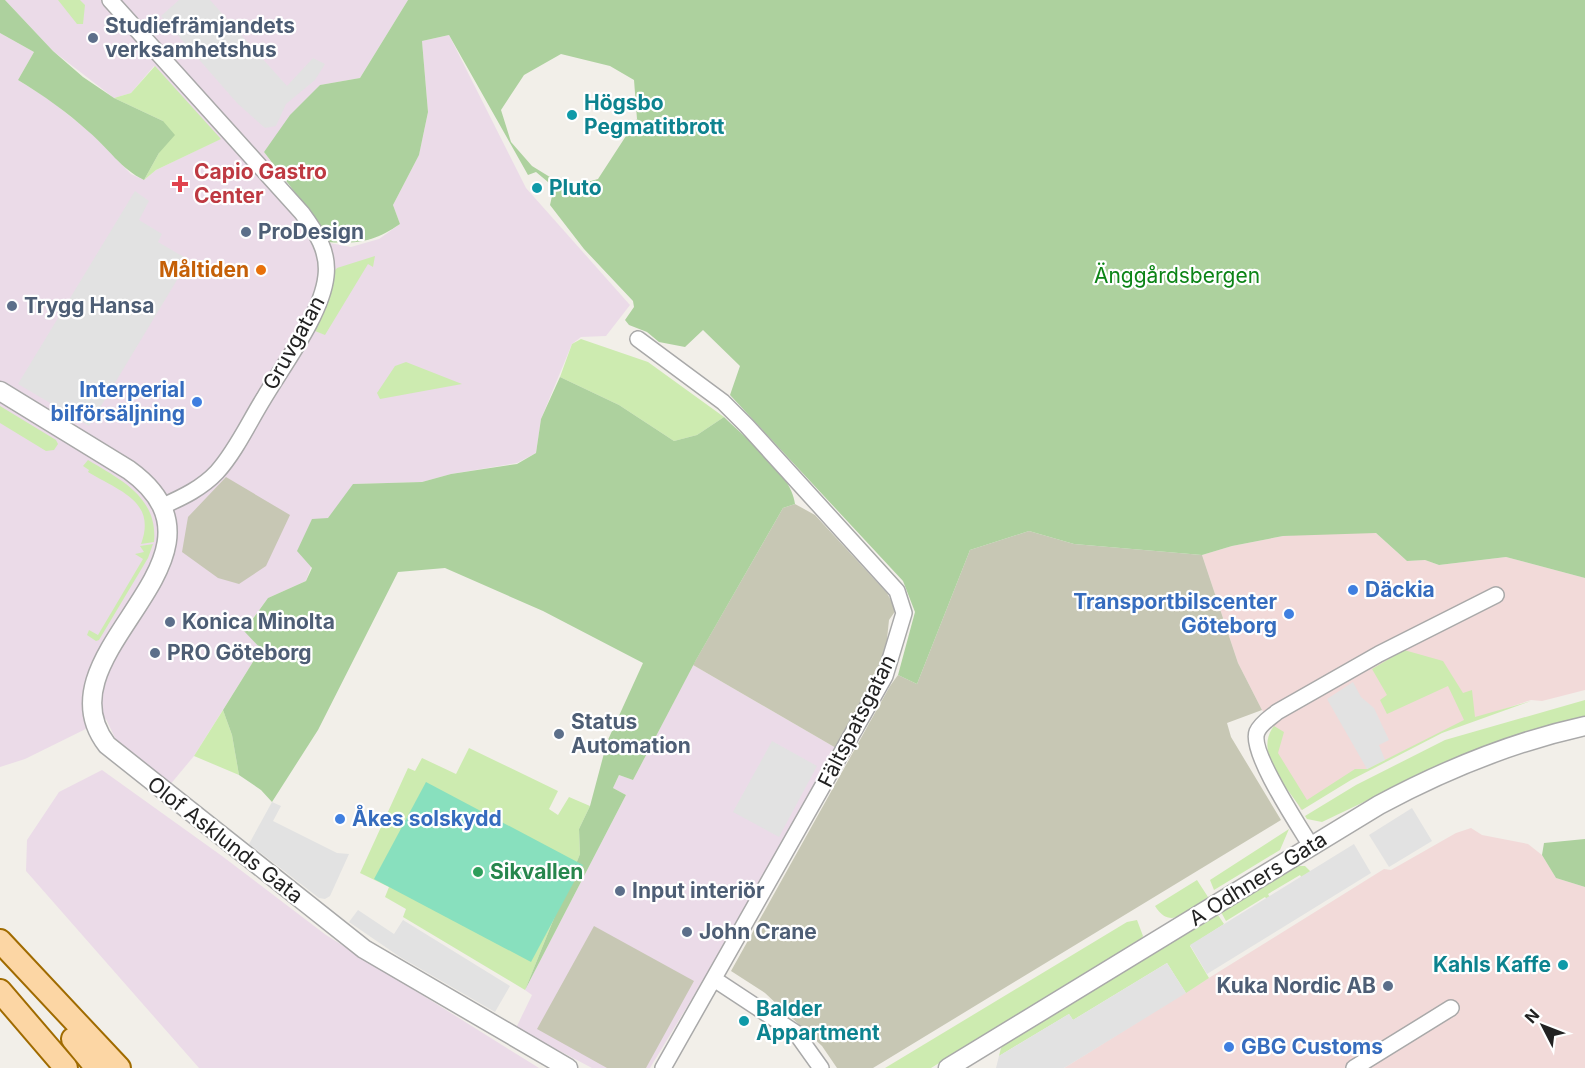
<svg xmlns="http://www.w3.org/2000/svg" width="1585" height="1068" viewBox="0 0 1585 1068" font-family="Inter,sans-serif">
	<rect width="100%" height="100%" fill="#f2efe9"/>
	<!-- commercial -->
	<path fill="#f2dad9" d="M1317,533H1376L1407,561L1425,560L1439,565L1506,557L1585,578V690L1542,701L1531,700L1459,724L1367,769L1301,810L1271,757L1274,727L1262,710L1238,663L1202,555L1232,546L1283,536Z
		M1471,828L1482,835L1528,844L1542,855L1556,878L1585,887V1068H1064L1384,869L1391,870L1456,833Z"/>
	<!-- industrial -->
	<path fill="#ebdbe8" d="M5,0H408L360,78L320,85L264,152L299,200L324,242L351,247L379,239L400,224L393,205L419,155L428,112L422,41L449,35L526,188L630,305L606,336L581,337L572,344L541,419L536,453L517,463L451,474L422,482L353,484L328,519L306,581L268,598L244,630L261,649L194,756L169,786L115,738L106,719L25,759L0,767V33L34,52L18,80L50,100L91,133L131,174L144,180L156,170L220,139L154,66L131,93L114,98L53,51Z
		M693,665L836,748L759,888L650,1068H592L516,1028L532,995L525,990L626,795L613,788L619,775L633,780Z
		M102,770L222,856L326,935L539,1068H199L26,871L27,840L59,792Z"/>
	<!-- construction -->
	<path fill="#c7c7b4" d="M226,477L290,515L266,566L239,584L218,578L182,552L188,517Z
		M795,504L815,515L887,593L896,610L889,620L885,658L836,748L693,665L783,508Z
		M1029,531L1074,544L1202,555L1238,663L1262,710L1227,723L1231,737L1281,820L873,1068H837L822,1046L765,993L731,971L890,686L898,675L917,684L970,550Z
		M594,926L694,981L646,1068H607L537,1029Z"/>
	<!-- grass -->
	<path fill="#cdebb0" d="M58,0H80L85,5L83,24H77Z
		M155,66L221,139L156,170L144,180L159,153L163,121L114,98L131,93Z
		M375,256L373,267L368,264L325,335L315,331L330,295L333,273L337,268Z
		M581,339L648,362L724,417L697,435L674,441L619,405L560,377L572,344Z
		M406,362L462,384L380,399L377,393L395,366Z
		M0,406L56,440L58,444L54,450L46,451L0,423Z
		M88,460C121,480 158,497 154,542L141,544C157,501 119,491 88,472L89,470L83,466Z
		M153,544L148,558L99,640L96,641L87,635L89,630L98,635L143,559L135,554L144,552L140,546Z
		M1404,650L1443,661L1463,693L1472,690L1475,717L1531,701L1442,733L1351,780L1302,810C1287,787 1253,753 1274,726L1284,732L1278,753L1307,800L1355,769H1367L1464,720L1448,686L1387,714L1380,700L1387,695L1372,669Z
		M1585,700V717L1538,730L1456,758L1322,822L1307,819L1305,816L1356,785L1445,740Z
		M223,710L232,735L239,775L194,756Z
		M469,748L558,791L549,809L558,815L569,797L590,806L579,829L580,854L525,990L403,917L406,909L385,897L389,887L360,873L408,768L415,771L422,758L456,774Z
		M1289,829L1280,850L1214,890L1210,880Z
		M1298,866H1305L1311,872L1305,883L1300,875L1268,894L1273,902L1270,903L1265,897L1226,921L1221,912Z
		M1197,880L1208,897C1189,909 1171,932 1155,906Z
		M1218,915L1224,924L1190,946L1209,978L1186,993L1167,963L1073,1020L1069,1014L999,1056L1001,1048L1010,1040Z
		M1137,920L1143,936L1140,941L931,1068H885L1127,922Z"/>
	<!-- forest -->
	<path fill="#add19e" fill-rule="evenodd" d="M0,0H5L53,51L83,77L114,98L163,121L175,135L159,153L144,180C121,169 108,148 89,132C67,112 43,95 18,80L34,52L0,33Z
		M408,0H1585V578L1506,557L1439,565L1425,560L1407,561L1376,533L1283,536L1232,546L1202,555L1074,544L1029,531L970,550L917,684L898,675L915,612L903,581L730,395L740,366L703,330L685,347L659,342L647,332L629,325L625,320L634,307L633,301L584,249L550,205L554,187L536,172L528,175L449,35L422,41L428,112L419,155L393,205L400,224C374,242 358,244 326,242L300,199L264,152L290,115L320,85L360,78ZM561,54L610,66L634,80L637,119L598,179L573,186L558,182L532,166L511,142L501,110L524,75Z
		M560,377L619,405L674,441L697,435L724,417C746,439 792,474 795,504L783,508L696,660L633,780L619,775L613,788L626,795L525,990L580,854L579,829L590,806L607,742L643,663L543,611L445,568L398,572L318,730L272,802L261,790L239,775L232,735L223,710L261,649L244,631L268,598L306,581L312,568L297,551L312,519L328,518L353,484L422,482L451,474L517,464L536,453L541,419Z
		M1585,839V887L1556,878L1542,855L1544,843Z"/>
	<!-- pitch -->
	<path fill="#88e0be" d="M426,782L583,865L531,962L374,879Z"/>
	<!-- parking -->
	<path fill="#e2e2e2" d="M179,0H210L287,86L313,58L325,64L315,80L286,104L276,126L265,128L237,103L161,16Z
		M135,191L149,201L139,220L162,234L158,242L189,260L89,426L18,384Z
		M1353,682L1361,697L1374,708L1389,740L1379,745L1385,760L1367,769L1327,699Z
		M772,741L817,766L779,837L733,812Z
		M272,802L281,806L273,821L337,853L349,854L330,896L325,899L319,898L249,844Z
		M1412,808L1432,841L1389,867L1369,835Z
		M1354,844L1371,873L1207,974L1190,945Z
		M358,910L394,934L403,920L510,986L495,1012L400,957L349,922Z
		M1167,963L1186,993L1082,1057L1064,1068H996L999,1056L1069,1014L1073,1020Z"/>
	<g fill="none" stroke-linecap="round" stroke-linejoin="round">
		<!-- minor casing -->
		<g stroke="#a9a9a9" stroke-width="18">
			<path id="minor" d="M110,0L302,213C316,232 329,251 326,276C322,314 284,364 264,398C249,422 236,451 217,472C202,488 183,497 163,506
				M638,339L723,402L747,426L897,591L904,613L885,676L663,1068
				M1311,846C1299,826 1249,751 1257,732C1261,723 1270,718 1277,712L1379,654L1496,595
				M714,979L796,1033L821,1068
				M1354,1068L1451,1008"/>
		</g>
		<!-- tertiary casing -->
		<g stroke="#a9a9a9" stroke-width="21">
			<path id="tertiary" d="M0,391L129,470C252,559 35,652 107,745L364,949L568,1068
				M948,1068L1379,805C1446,769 1512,742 1585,726"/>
		</g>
		<!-- primary casing -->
		<g stroke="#a06b00" stroke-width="26">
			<path id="primary" d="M0,941L119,1068
				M0,991L66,1068
				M73,1039L97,1068"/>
		</g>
		<!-- minor -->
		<use href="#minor" stroke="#fff" stroke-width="15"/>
		<!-- tertiary -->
		<use href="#tertiary" stroke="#fff" stroke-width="18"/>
		<!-- primary -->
		<use href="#primary" stroke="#fcd6a4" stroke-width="22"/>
	</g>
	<!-- markers -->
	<g fill="#5c6f8a" stroke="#fff" stroke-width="2">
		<circle cx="93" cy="38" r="6"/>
		<circle cx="246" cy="232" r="6"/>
		<circle cx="12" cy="306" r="6"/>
		<circle cx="170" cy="622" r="6"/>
		<circle cx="155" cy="653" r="6"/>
		<circle cx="559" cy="734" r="6"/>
		<circle cx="620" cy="891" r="6"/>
		<circle cx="687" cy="932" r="6"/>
		<circle cx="1388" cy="986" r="6"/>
	</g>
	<g fill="#0f9aa8" stroke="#fff" stroke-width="2">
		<circle cx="572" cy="115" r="6"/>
		<circle cx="537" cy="188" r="6"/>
		<circle cx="1563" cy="965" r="6"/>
		<circle cx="744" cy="1021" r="6"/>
	</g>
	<path fill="#e0444e" stroke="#fff" stroke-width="2" d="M177 175h6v6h6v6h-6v6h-6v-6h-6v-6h6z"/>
	<circle fill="#e8710a" stroke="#fff" stroke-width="2" cx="261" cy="270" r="6"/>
	<g fill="#3f7fe0" stroke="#fff" stroke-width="2">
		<circle cx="197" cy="402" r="6"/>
		<circle cx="1353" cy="590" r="6"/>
		<circle cx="1289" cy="614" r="6"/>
		<circle cx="340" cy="819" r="6"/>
		<circle cx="1229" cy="1047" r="6"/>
	</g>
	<circle fill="#2e9e5b" stroke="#fff" stroke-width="2" cx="478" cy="872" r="6"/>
	<g text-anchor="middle" stroke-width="4.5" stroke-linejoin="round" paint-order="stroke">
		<!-- service labels -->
		<g font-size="21" font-weight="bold" fill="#4e5e75" stroke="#fff" text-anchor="start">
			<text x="105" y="33">Studiefrämjandets<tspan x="105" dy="24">verksamhetshus</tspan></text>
			<text x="258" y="239">ProDesign</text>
			<text x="24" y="313">Trygg Hansa</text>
			<text x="182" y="629">Konica Minolta</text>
			<text x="167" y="660">PRO Göteborg</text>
			<text x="571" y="729">Status<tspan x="571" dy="24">Automation</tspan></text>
			<text x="632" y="898">Input interiör</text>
			<text x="699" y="939">John Crane</text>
			<text x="1376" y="993" text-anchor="end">Kuka Nordic AB</text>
		</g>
		<!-- culture labels -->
		<g font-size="21" font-weight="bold" fill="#0d838f" stroke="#fff" text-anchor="start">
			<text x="584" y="110">Högsbo<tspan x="584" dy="24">Pegmatitbrott</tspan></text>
			<text x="549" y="195">Pluto</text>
			<text x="1551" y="972" text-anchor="end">Kahls Kaffe</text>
			<text x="756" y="1016">Balder<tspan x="756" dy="24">Appartment</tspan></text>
		</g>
		<!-- health labels -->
		<g font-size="21" font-weight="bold" fill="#be3a42" stroke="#fff" text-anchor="start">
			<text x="194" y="179">Capio Gastro<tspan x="194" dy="24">Center</tspan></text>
		</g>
		<!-- food labels -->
		<g font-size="21" font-weight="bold" fill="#c56008" stroke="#fff" text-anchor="end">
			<text x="249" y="277">Måltiden</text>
		</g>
		<!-- park labels -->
		<g font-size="21" fill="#0c8416" stroke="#fff">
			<text x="1177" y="283">Änggårdsbergen</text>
		</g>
		<!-- street labels -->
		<g font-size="21" fill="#222" stroke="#fff">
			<text transform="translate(294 343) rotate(-61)" y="7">Gruvgatan</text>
			<text transform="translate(857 721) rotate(-63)" y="7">Fältspatsgatan</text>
			<text transform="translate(225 840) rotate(38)" y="7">Olof Asklunds Gata</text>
			<text transform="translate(1258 879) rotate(-32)" y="7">A Odhners Gata</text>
		</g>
		<!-- shop labels -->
		<g font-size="21" font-weight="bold" fill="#366cbe" stroke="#fff" text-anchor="start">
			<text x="185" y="397" text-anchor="end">Interperial<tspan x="185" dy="24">bilförsäljning</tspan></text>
			<text x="1365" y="597">Däckia</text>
			<text x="1277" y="609" text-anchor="end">Transportbilscenter<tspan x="1277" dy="24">Göteborg</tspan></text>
			<text x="352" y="826">Åkes solskydd</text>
			<text x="1241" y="1054">GBG Customs</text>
		</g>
		<!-- leisure labels -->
		<g font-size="21" font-weight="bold" fill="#27864d" stroke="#fff" text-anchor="start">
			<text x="490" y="879">Sikvallen</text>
		</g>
	</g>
	<!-- north arrow -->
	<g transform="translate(1543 1026) rotate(312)" stroke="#ffffff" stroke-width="4.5" paint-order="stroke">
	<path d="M0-4.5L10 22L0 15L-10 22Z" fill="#222222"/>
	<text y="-9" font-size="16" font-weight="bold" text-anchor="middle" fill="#222222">N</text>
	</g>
</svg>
